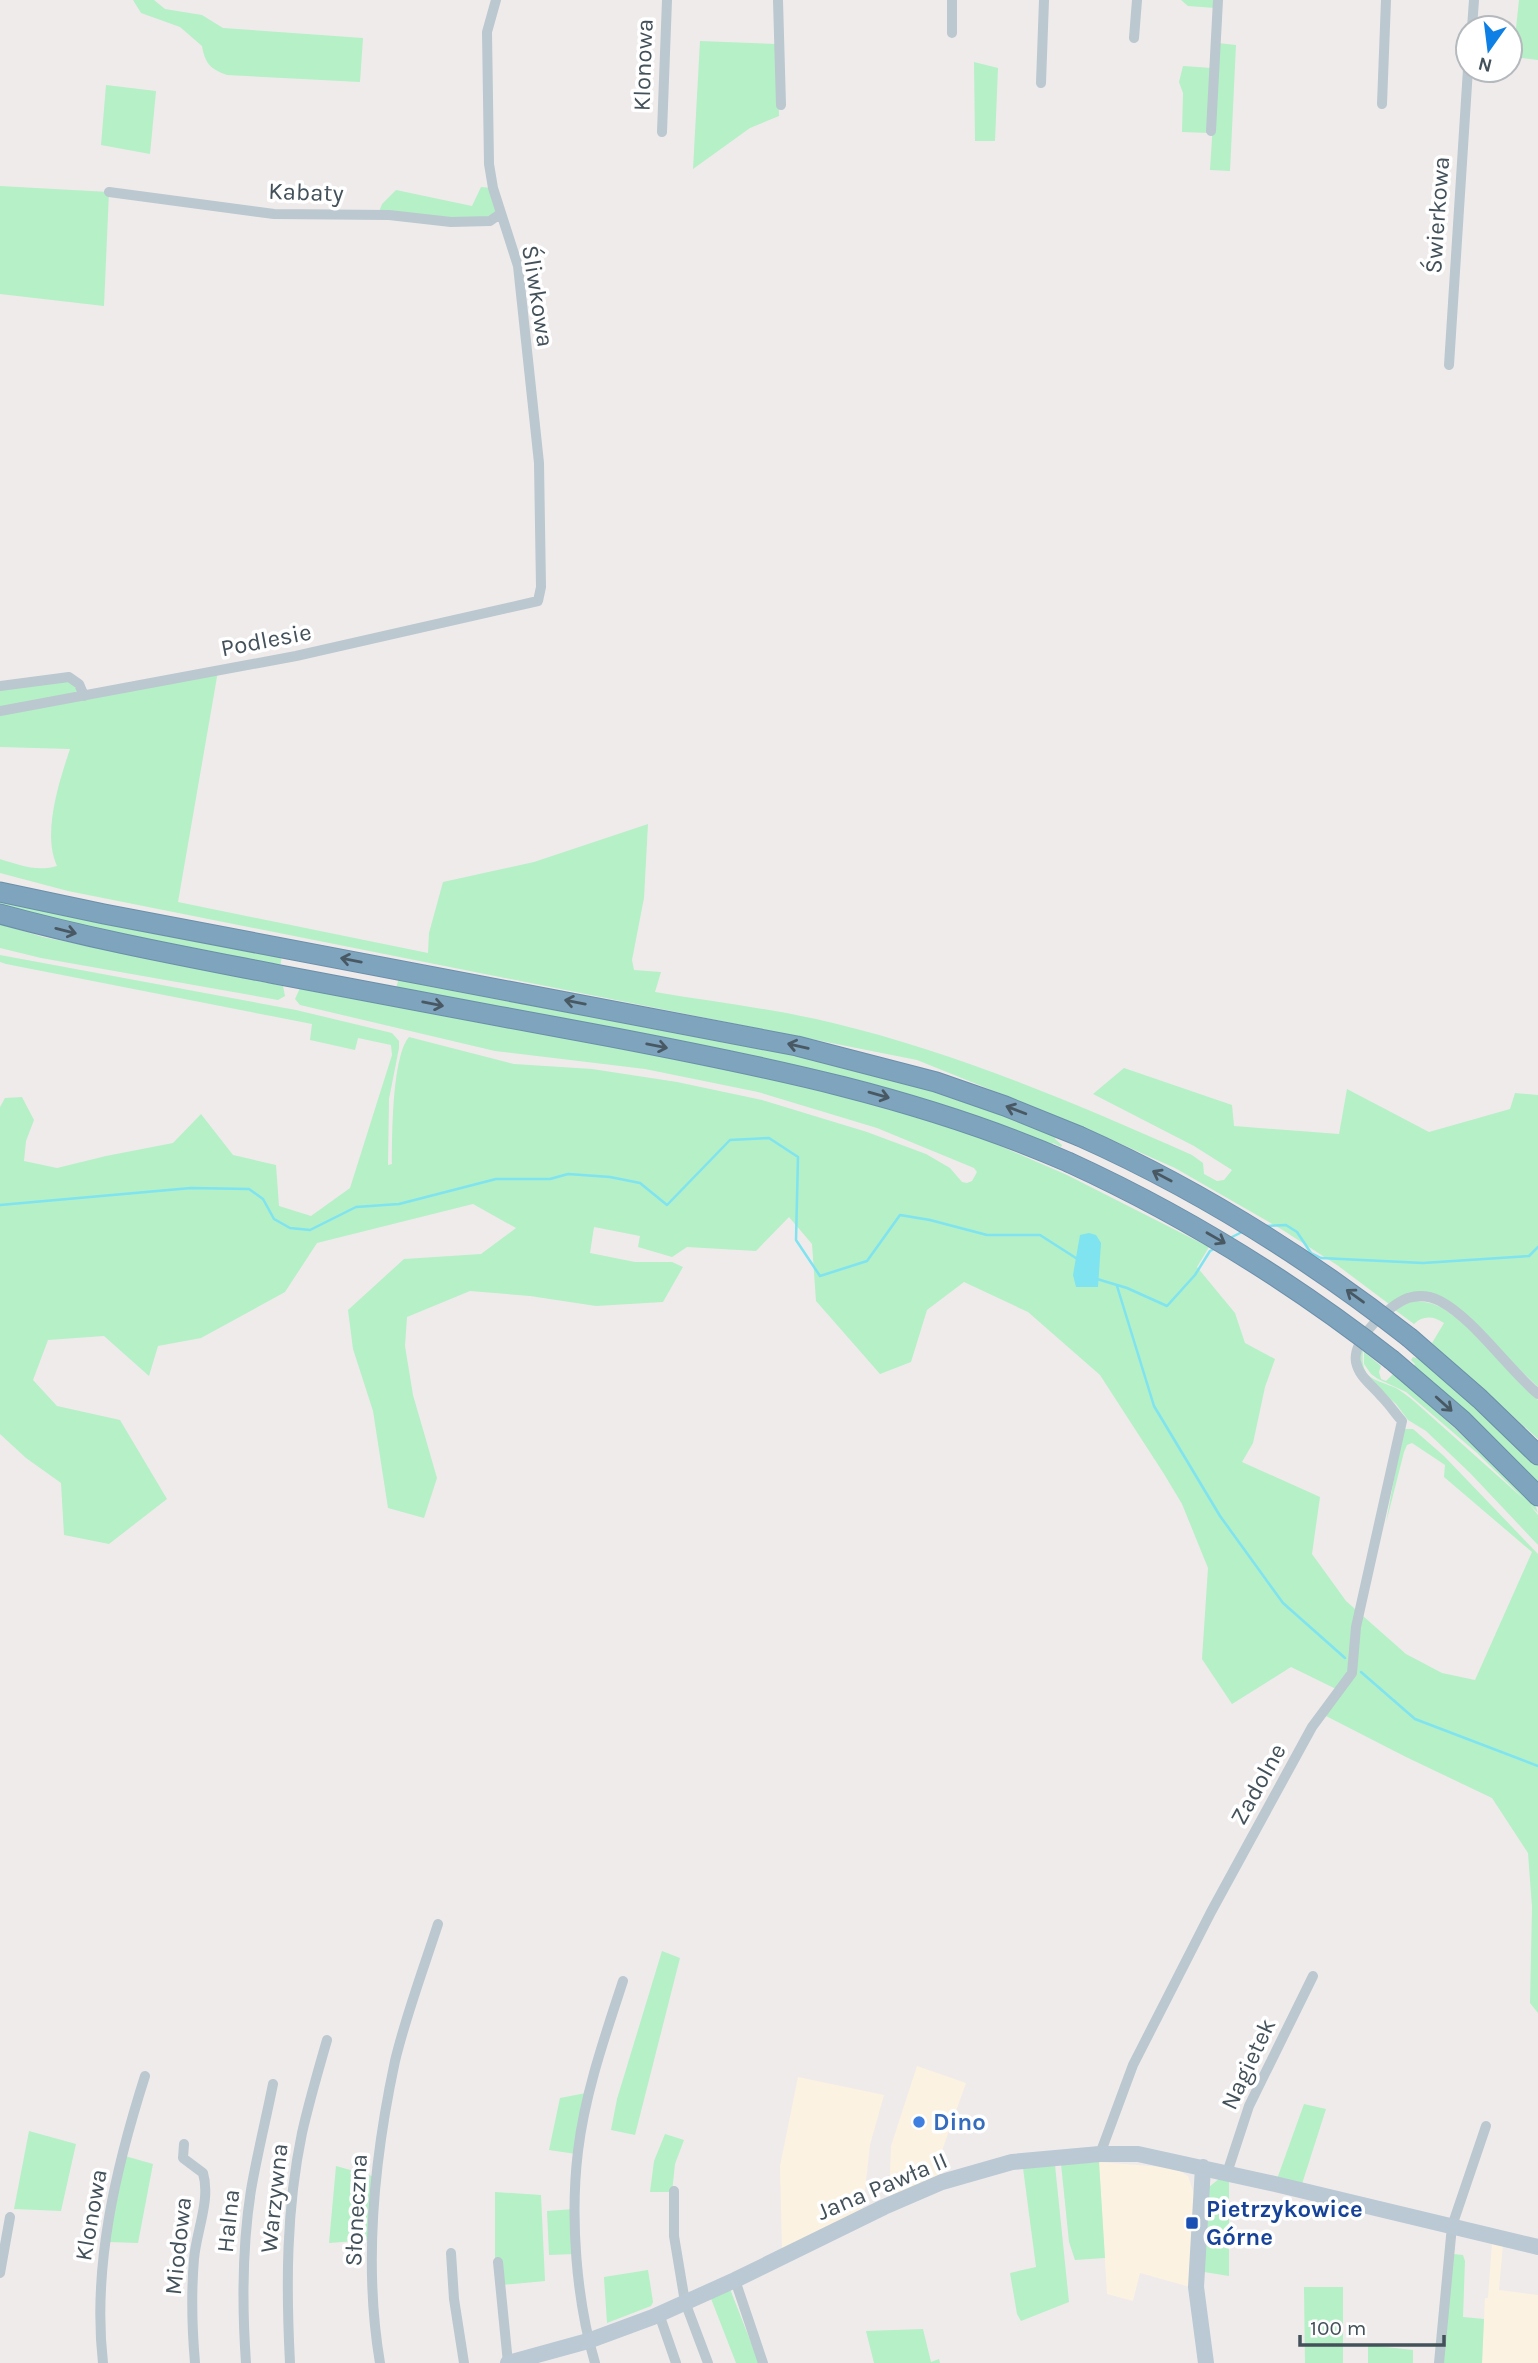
<svg xmlns="http://www.w3.org/2000/svg" width="1538" height="2363" viewBox="0 0 1538 2363" font-family="Karla,sans-serif">
	<rect width="100%" height="100%" fill="#efebeb"/>
	<!-- commercial -->
	<path fill="#fcf2e1" d="M917,2066L966,2083L938,2162L944,2175L889,2198L891,2146Z
		M798,2077L884,2095L870,2145L863,2208L782,2249L780,2166Z
		M1099,2162L1175,2168L1188,2176L1194,2194L1190,2287L1140,2273L1133,2301L1107,2294Z
		M1492,2243L1503,2244L1499,2290L1538,2295V2363H1482L1485,2298H1488Z"/>
	<!-- green -->
	<path fill="#b5f0c7" d="M133,0H154L165,9L202,15L223,28L363,38L360,82L227,75C210,69 205,63 202,46L180,27L141,13Z
		M1181,0H1216L1215,8L1188,6Z
		M1519,0H1538V60L1513,57Z
		M700,41L777,44L779,116L750,128L693,169Z
		M1218,43L1236,45L1230,171L1210,170Z
		M974,62L998,68L995,141H975Z
		M1183,66L1212,68L1209,133L1182,132L1183,93L1179,82Z
		M106,85L156,91L150,154L101,145Z
		M0,186L109,192L104,306L0,294Z
		M481,187L493,188L500,214L490,221L378,215L382,204L396,190L472,206Z
		M218,671L178,902L428,953L429,933L443,882L534,862L648,824L644,898L632,960L634,970L661,972L655,992C714,1002 775,1009 833,1023C958,1053 1075,1103 1192,1155L1203,1163L1204,1174L1217,1181L1224,1180L1232,1170L1194,1146L1093,1094L1124,1068L1232,1105L1234,1126L1339,1134L1347,1089L1429,1132L1510,1109L1515,1093L1538,1095V1387L1449,1301L1439,1296L1389,1304L1337,1265L1281,1229L1175,1168L1083,1127L917,1060L68,891L0,873V859C19,865 37,872 57,866C42,834 59,782 70,749L0,747V686L69,677L84,696Z
		M0,898L282,955L280,968L0,908Z
		M0,924L43,937L283,986L285,996L278,1000L41,958L0,948Z
		M0,955L296,1010L392,1033L399,1041V1048L389,1099L388,1165L392,1164C392,1137 392,1056 409,1037L514,1064L592,1069L677,1082L762,1100L867,1132L926,1154L950,1168L962,1182L967,1183L972,1181L977,1172L974,1168L877,1128L758,1092L645,1069L495,1051L300,1005L295,999L300,988L687,1060L858,1099L982,1138L1067,1175L1209,1247L1197,1267L1235,1313L1245,1343L1275,1359L1265,1387L1253,1443L1242,1462L1320,1497L1312,1554L1346,1601L1406,1654L1442,1673L1475,1680L1532,1552L1444,1477L1445,1465L1412,1443L1407,1445L1404,1452L1386,1523L1403,1429H1413L1444,1456L1538,1554V2013L1530,2003L1532,1907L1528,1853L1492,1798L1406,1757L1326,1716L1336,1689L1291,1667L1232,1704L1202,1659L1208,1568L1182,1504L1164,1474L1100,1375L1028,1312L964,1282L927,1310L911,1362L880,1374L816,1301L812,1244L789,1217L756,1251L687,1247L672,1257L638,1247L640,1236L594,1227L590,1253L635,1262H672L683,1267L663,1302L596,1306L530,1296L470,1291L407,1317L405,1346L413,1395L437,1478L424,1518L388,1508L373,1411L353,1349L348,1310L404,1259L481,1254L516,1228L473,1204L317,1243L285,1292L201,1338L158,1346L149,1376L104,1336L48,1340L33,1380L57,1406L120,1420L167,1499L109,1544L64,1535L61,1483L26,1458L0,1434V1107L5,1098L22,1097L34,1120L26,1141L24,1161L57,1168L106,1156L173,1143L201,1114L233,1155L276,1165L279,1206L311,1216L350,1188L392,1055L391,1045L358,1038L355,1050L310,1040L312,1024L6,964L0,962Z
		M399,977L595,1012L885,1074L1057,1134L1055,1139L1062,1145L1061,1147L1053,1143L1050,1147L992,1125L396,989Z
		M1412,1301C1423,1301 1434,1303 1444,1309C1478,1332 1508,1371 1538,1400V1439L1432,1343L1444,1323C1434,1316 1423,1315 1414,1324L1395,1310Z
		M1361,1350L1363,1351C1360,1380 1375,1379 1396,1388C1403,1392 1409,1397 1415,1402L1527,1502L1477,1453L1406,1392L1378,1379L1371,1374L1364,1364V1352L1381,1366L1379,1372L1381,1379L1386,1381L1393,1374C1444,1416 1490,1461 1536,1507L1538,1513L1530,1505L1538,1515V1545L1470,1473L1426,1431L1408,1420L1396,1404L1375,1385L1361,1368Z
		M1421,1356L1538,1465V1487L1413,1368L1415,1364L1411,1360L1413,1357L1419,1359Z
		M662,1951L680,1958L635,2135L611,2130L617,2099Z
		M586,2093L576,2154L549,2150L560,2098Z
		M1304,2104L1326,2109L1302,2184L1277,2179Z
		M29,2131L76,2144L61,2211L14,2209Z
		M665,2134L684,2140L675,2164L672,2192H650L654,2161Z
		M125,2156L153,2164L138,2243L109,2242Z
		M1099,2162L1105,2258L1075,2260L1069,2242L1061,2164Z
		M1055,2165L1069,2302L1021,2321L1017,2314L1010,2273L1036,2267L1023,2168Z
		M336,2166L372,2176L370,2240L329,2243Z
		M1220,2178L1229,2179V2276L1204,2272L1209,2187Z
		M495,2192L541,2195L545,2281L502,2285L495,2259Z
		M574,2209L575,2254L549,2255L547,2211Z
		M1453,2254L1463,2255L1465,2261L1463,2317L1484,2319L1482,2363H1443Z
		M648,2270L653,2302L651,2306L607,2323L604,2277Z
		M1304,2287H1343V2363H1305Z
		M730,2289L759,2363H736L710,2296Z
		M923,2329L931,2362L939,2359L940,2363H874L866,2331Z
		M1368,2345L1413,2350V2363H1368Z"/>
	<!-- water -->
	<path fill="#7fe3f0" d="M1089,1233L1096,1235L1101,1243L1098,1287H1076L1073,1275L1080,1235Z"/>
	<g fill="none" stroke-linecap="round" stroke-linejoin="round">
		<!-- stream -->
		<path stroke="#7fe3f0" stroke-width="2.5" d="M0,1205L191,1188L249,1189L263,1199L274,1219L290,1228L310,1230L356,1207L399,1204L496,1179H550L568,1174L610,1177L640,1183L667,1205L730,1140L769,1138L798,1157L796,1240L820,1276L867,1261L900,1215L930,1220L987,1235H1040L1079,1260
			M1266,1226L1286,1225L1297,1232L1311,1253L1321,1258L1423,1263L1529,1256L1538,1247
			M1230,1238L1242,1232
			M1097,1279L1127,1288L1167,1306L1195,1275L1210,1251L1216,1248
			M1117,1286L1154,1406L1220,1516L1283,1603L1345,1658
			M1361,1672L1415,1719L1538,1766"/>
		<!-- highway casing -->
		<g stroke="#6b8faa" stroke-width="21">
			<path id="highway" d="M0,892L104,914L797,1046L936,1082L1005,1106L1079,1136
				M0,914C91,939 183,956 275,974C387,996 499,1016 611,1037C768,1067 922,1098 1068,1162
				M1410,1338L1480,1399L1538,1455
				M1392,1360L1462,1420L1538,1496"/>
		</g>
		<!-- street -->
		<path stroke="#bbc8cf" stroke-width="10" d="M778,0L781,105
			M1472,28L1474,0
			M952,33V0
			M1134,38L1137,0
			M1041,83L1044,0
			M1382,104L1386,0
			M1211,131L1218,0
			M662,132L667,0
			M109,192L274,214L389,215L451,222L490,221L500,214
			M1449,365L1468,69
			M0,686L69,677L79,684L84,696
			M0,711L296,656L538,601L541,587L539,463L518,266L493,188L489,164L487,32L496,0
			M184,2144L183,2158L203,2173C211,2200 196,2232 194,2259C191,2294 192,2328 195,2363
			M1100,2154L1133,2065L1211,1912L1312,1727L1352,1673L1356,1627L1402,1421C1395,1413 1389,1404 1381,1396C1372,1385 1359,1377 1356,1362C1352,1339 1389,1305 1408,1298C1418,1295 1430,1296 1440,1301C1474,1319 1507,1368 1538,1394
			M1227,2173L1249,2106L1313,1976
			M674,2191V2236L685,2302L708,2363
			M451,2253L454,2299L464,2363
			M498,2262L508,2363
			M0,2273L10,2217
			M735,2280L763,2363
			M659,2314L676,2363
			M103,2363C92,2267 116,2167 145,2076
			M246,2363C242,2306 242,2247 251,2190C257,2155 266,2119 273,2084
			M290,2363C286,2286 286,2210 302,2133C309,2102 318,2071 327,2040
			M380,2363C363,2263 374,2159 395,2061C406,2015 423,1970 438,1924
			M595,2363C576,2299 570,2217 578,2151C585,2093 605,2036 623,1981
			M1439,2363L1452,2226L1486,2126"/>
		<!-- secondary -->
		<path stroke="#bac9d4" stroke-width="16" d="M1203,2167L1196,2287L1206,2363
			M508,2363L588,2341L653,2317L735,2280L884,2207L942,2182L1012,2162L1100,2154H1138L1275,2184L1538,2247"/>
		<!-- highway -->
		<use href="#highway" stroke="#7fa4be" stroke-width="19"/>
		<!-- highway-bridge casing -->
		<g stroke="#6b8faa" stroke-width="21" stroke-linecap="butt">
			<path id="highway-bridge" d="M1079,1136C1198,1189 1308,1258 1410,1338
				M1068,1162C1184,1215 1291,1281 1392,1360"/>
		</g>
		<!-- highway-bridge -->
		<use href="#highway-bridge" stroke="#7fa4be" stroke-width="19"/>
	</g>
	<!-- one-way arrows -->
	<defs><path id="oneway-shaft" d="M-6 0H5M1.5-3L5.5 0L1.5 3" fill="none" stroke-width="1.6" stroke-linecap="round" stroke-linejoin="round" transform="scale(1.75)"/></defs>
	<g stroke="#495964">
		<use href="#oneway-shaft" transform="translate(66 931) rotate(14)"/>
		<use href="#oneway-shaft" transform="translate(351 960) rotate(-169)"/>
		<use href="#oneway-shaft" transform="translate(575 1002) rotate(-169)"/>
		<use href="#oneway-shaft" transform="translate(433 1004) rotate(11)"/>
		<use href="#oneway-shaft" transform="translate(657 1046) rotate(11)"/>
		<use href="#oneway-shaft" transform="translate(798 1046) rotate(-167)"/>
		<use href="#oneway-shaft" transform="translate(879 1095) rotate(16)"/>
		<use href="#oneway-shaft" transform="translate(1016 1110) rotate(-159)"/>
		<use href="#oneway-shaft" transform="translate(1162 1176) rotate(-152)"/>
		<use href="#oneway-shaft" transform="translate(1216 1238) rotate(30)"/>
		<use href="#oneway-shaft" transform="translate(1355 1296) rotate(-144)"/>
		<use href="#oneway-shaft" transform="translate(1444 1404) rotate(42)"/>
	</g>
	<!-- markers -->
	<circle fill="#3f7fe0" stroke="#fff" stroke-width="2.5" cx="919" cy="2122" r="7"/>
	<rect fill="#1a4fb4" stroke="#fff" stroke-width="2.5" x="1185" y="2216" width="14" height="14" rx="3.5"/>
	<g text-anchor="middle" stroke-width="7" stroke-linejoin="round" paint-order="stroke">
		<!-- street labels -->
		<g font-size="24" fill="#43515a" stroke="#fff">
			<text transform="translate(643 65) rotate(-88)" y="8">Klonowa</text>
			<text transform="translate(306 192) rotate(2)" y="8">Kabaty</text>
			<text transform="translate(1437 215) rotate(-86)" y="8">Świerkowa</text>
			<text transform="translate(538 296) rotate(81)" y="8">Śliwkowa</text>
			<text transform="translate(266 640) rotate(-11)" y="8">Podlesie</text>
			<text transform="translate(1258 1784) rotate(-61)" y="8">Zadolne</text>
			<text transform="translate(1248 2064) rotate(-65)" y="8">Nagietek</text>
			<text transform="translate(882 2186) rotate(-23)" y="8">Jana Pawła II</text>
			<text transform="translate(274 2198) rotate(-84)" y="8">Warzywna</text>
			<text transform="translate(356 2210) rotate(-87)" y="8">Słoneczna</text>
			<text transform="translate(91 2215) rotate(-80)" y="8">Klonowa</text>
			<text transform="translate(228 2221) rotate(-84)" y="8">Halna</text>
			<text transform="translate(178 2246) rotate(-84)" y="8">Miodowa</text>
		</g>
		<!-- shop labels -->
		<g font-size="24" font-weight="bold" fill="#366cbe" stroke="#fff" text-anchor="start">
			<text x="933" y="2130">Dino</text>
		</g>
		<!-- transit labels -->
		<g font-size="24" font-weight="bold" fill="#164399" stroke="#fff" text-anchor="start">
			<text x="1206" y="2217">Pietrzykowice<tspan x="1206" dy="28">Górne</tspan></text>
		</g>
	</g>
	<!-- north arrow -->
	<g transform="translate(1489 49) rotate(194)"><circle r="33" fill="#ffffff" stroke="#b4b9bd" stroke-width="2"/>
	<path d="M0-5L12 26L0 18L-12 26Z" fill="#0e80e5"/>
	<text y="-10" font-size="19" font-weight="bold" text-anchor="middle" fill="#43515a">N</text>
	</g>
	<!-- scale -->
	<path d="M1300 2335v10h144v-10" fill="none" stroke="#43515a" stroke-width="3.5"/>
	<text x="1310" y="2335" font-size="21" fill="#43515a" stroke="#ffffff" stroke-width="5" paint-order="stroke">100 m</text>
</svg>
